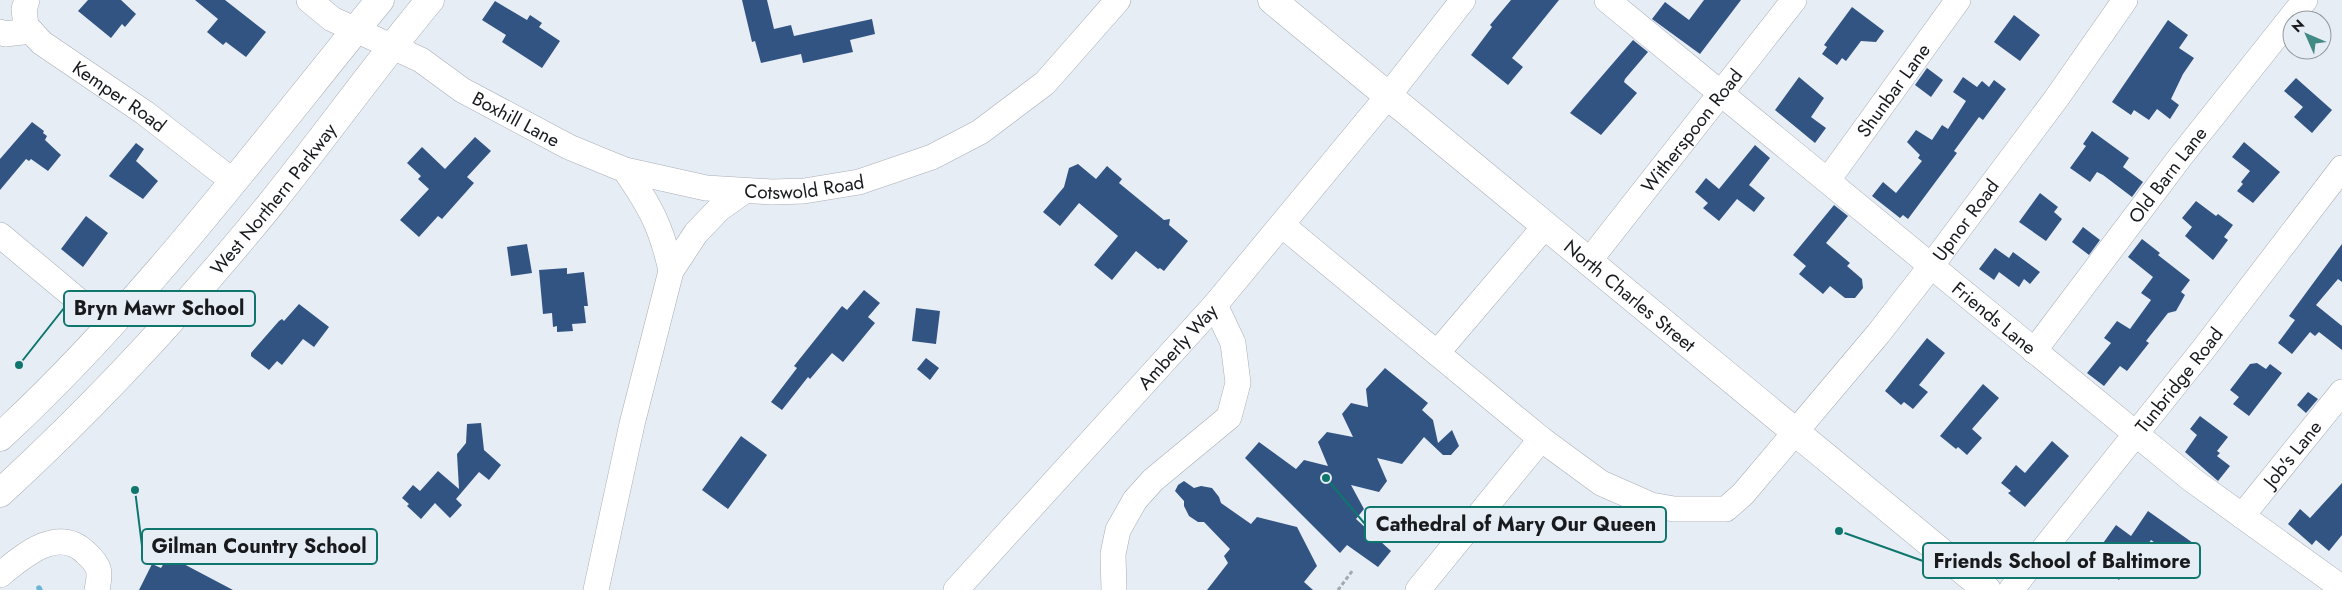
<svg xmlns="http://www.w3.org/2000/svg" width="2342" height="590" viewBox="0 0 2342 590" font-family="Jost,sans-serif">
	<rect width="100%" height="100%" fill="#e7edf5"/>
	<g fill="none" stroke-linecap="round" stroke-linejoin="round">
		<!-- stream -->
		<path stroke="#6ab6d4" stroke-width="5.5" d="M39,588L40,590"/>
	</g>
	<!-- building -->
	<path fill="#325482" d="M88,0H121L136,14L125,27L122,24L111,38L78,11Z
		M195,0H225L266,32L246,57L226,42L223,45L207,32L218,19Z
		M742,0H767L774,29L791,25L794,36L872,19L875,34L850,40L853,52L803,63L801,54L761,63L755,41L752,42Z
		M1511,0H1559L1512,58L1523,67L1508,85L1471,55L1492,27L1490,25Z
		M1704,0H1741L1700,54L1652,19L1665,2L1689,20Z
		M495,1L527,20L530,15L542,23L539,27L560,41L542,68L502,42L506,35L482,20Z
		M1852,7L1884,31L1876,42L1861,41L1846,61L1842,58L1837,65L1822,54L1827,47L1824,45Z
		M2014,15L2040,35L2020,61L1994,42Z
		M2168,20L2188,35L2179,48L2194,58L2183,74L2171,99L2179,105L2170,119L2157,109L2149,120L2134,110L2131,115L2112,102Z
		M1633,40L1648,52L1625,79L1624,82L1637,93L1601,135L1570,113Z
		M1927,68L1943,80L1931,97L1915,85Z
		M1799,77L1824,98L1811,117L1826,128L1815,143L1775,110Z
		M1963,77L1977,87L1982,81L1989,87L1994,80L2006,89L1983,120L1979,117L1954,151L1957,153L1908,219L1903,215L1900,218L1872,196L1883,182L1896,193L1922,161L1918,158L1920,155L1907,142L1916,130L1932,140L1942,125L1948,129L1966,101L1953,92Z
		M2296,78L2332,110L2312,133L2294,117L2303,107L2284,91Z
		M32,122L44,131L43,133L47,136L45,140L61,155L48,171L31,159L29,161L26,159L0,190V159Z
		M2092,131L2129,158L2123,167L2143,182L2132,197L2103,175L2097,172L2090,182L2070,168L2086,146L2083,144Z
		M475,137L491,151L467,177L474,183L442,219L438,216L419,237L400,220L429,189L418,179L421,176L407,163L422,147L445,169Z
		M2244,142L2280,172L2253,203L2237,191L2243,184L2241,182L2250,171L2232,157Z
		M136,143L144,149L136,161L158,181L143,199L109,176Z
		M1755,145L1770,158L1749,185L1765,198L1754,212L1737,199L1719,221L1703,208L1708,203L1695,192L1706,178L1719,189Z
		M1078,164L1096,179L1107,166L1122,179L1119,183L1164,220L1170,219L1169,225L1188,241L1164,271L1160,268L1158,269L1136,251L1112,280L1094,265L1118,236L1079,203L1060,226L1043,212L1064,187L1069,168Z
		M2040,193L2058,207L2054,212L2062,219L2046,241L2019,222Z
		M2196,201L2216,216L2218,214L2233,225L2224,237L2228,240L2213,260L2185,236L2192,227L2182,218Z
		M1834,205L1848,216L1826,243L1850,263L1847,266L1862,279L1863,288L1855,298H1845L1830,286L1823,294L1799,274L1806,266L1793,255Z
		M86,216L108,233L83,267L61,249Z
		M2083,227L2100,240L2089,255L2072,242Z
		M2142,239L2160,253L2158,255L2190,280L2181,292L2185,295L2176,311L2168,313L2146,341L2149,343L2127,371L2120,366L2104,386L2087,373L2111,343L2104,338L2117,321L2130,329L2151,300L2141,293L2153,277L2128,257Z
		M527,244L532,273L511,276L507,247Z
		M2342,244V282L2338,279L2316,305L2342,326V350L2319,332L2315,336L2310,332L2292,354L2278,343L2295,320L2289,316Z
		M1995,248L2009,258L2013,252L2040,272L2030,284L2024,279L2019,287L1999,272L1994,280L1979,269Z
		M567,268V274L584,272L588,306H584L586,323L572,324L573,331L557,332V326L553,327L552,313L543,314L539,270Z
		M864,290L880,303L868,317L875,323L843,362L832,353L810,379L808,377L782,410L771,402L797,368L794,366L842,306L847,310Z
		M299,304L329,327L314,347L303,339L282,365L277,361L269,370L251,356V353L279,321L282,319L284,321Z
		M916,308L940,311L936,344L912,341Z
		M1927,338L1945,353L1919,385L1928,392L1913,409L1904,402L1901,405L1885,391Z
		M926,358L939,368L930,380L917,369Z
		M2257,363L2266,369L2270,364L2282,373L2249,416L2233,404L2239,397L2230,390L2250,364Z
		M1385,368L1428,403L1422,410L1433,420L1438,443L1452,430L1459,446L1451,455H1443L1424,437L1402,464L1377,458L1387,481L1379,492L1351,485L1364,509L1356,519L1391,551L1378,567L1347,545L1340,553L1245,458L1259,442L1296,469L1304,460L1328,466L1318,442L1327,432L1353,437L1342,414L1351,403L1368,407L1366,389Z
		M1983,384L1999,398L1972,429L1982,438L1967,455L1958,447L1956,449L1940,436Z
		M2308,392L2318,399L2306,413L2297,405Z
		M2200,416L2228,437L2217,451L2220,453L2217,456L2230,466L2218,481L2185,452L2197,435L2190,429Z
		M481,423L484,450L501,465L489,480L479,472L456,499L462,505L450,518L435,503L421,519L407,506L409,504L402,498L413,485L420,491L438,471L459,489L457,454L466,443L467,424Z
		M741,436L767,455L728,509L702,490Z
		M2052,441L2069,456L2025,507L2008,493L2011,491L2001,483L2016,465L2025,473Z
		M1184,481L1194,488L1201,486L1212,488L1219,497L1221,503L1251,524L1257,517L1297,527L1317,566L1304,582L1313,590H1207L1228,563L1224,556L1230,549L1204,522H1198L1189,516L1184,506V501L1175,491L1178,485Z
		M2342,483V535L2329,551L2316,540L2312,545L2288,524L2300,509L2310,518Z
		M2148,511L2200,548L2188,565L2151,540L2140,556L2137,554L2119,580L2107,571L2112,563L2096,553L2116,525L2131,536Z
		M167,558L176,563L178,561L233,590H139L152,564L161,568Z"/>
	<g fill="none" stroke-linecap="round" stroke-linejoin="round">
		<!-- minor casing -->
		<g stroke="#a9aeb6" stroke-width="26">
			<g id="minor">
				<path id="s1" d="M27,0L24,9L26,26L42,43L145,113L234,182"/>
				<path id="s2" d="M309,0L332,19L421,60L462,90L569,147L625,170L706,188L772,192L804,191L859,182L932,157L980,132L1045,83L1118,0"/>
				<path id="s3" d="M1607,0L2191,479L2342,588"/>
				<path d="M0,32L5,34L31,31"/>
				<path d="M625,170C650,206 662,228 671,271"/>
				<path id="s4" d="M1828,180L1958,0"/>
				<path id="s5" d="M1282,225L1541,439L1601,483L1651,505L1674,509H1726L1743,494L1878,334L1931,266L2056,99L2125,0"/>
				<path d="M0,235L109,326"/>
				<path id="s6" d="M1589,261L1794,0"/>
				<path id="s7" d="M2034,351L2181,156L2305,0"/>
				<path d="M1437,353L1546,225"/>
				<path id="s8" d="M2242,516L2342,392"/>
				<path d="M0,575C23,556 58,525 86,553C100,566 101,571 97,590"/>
				<path d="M596,590L632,424L671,271L696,233L719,209L743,192"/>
				<path id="s9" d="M956,590L1215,305L1388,96L1463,0"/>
				<path d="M1114,590L1113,554L1118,530L1135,500L1153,480L1229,417L1238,383L1233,343L1215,305"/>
				<path d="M1418,590L1541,439"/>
				<path id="s10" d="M2011,590L2202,351L2342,168"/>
			</g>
		</g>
		<!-- major casing -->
		<g stroke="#a9aeb6" stroke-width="29">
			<g id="major">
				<path id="s11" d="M1272,0L1987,590"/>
				<path d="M0,437C142,306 258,149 380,0"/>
				<path id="s12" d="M0,493C97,404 186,308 269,206C324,138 374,67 430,0"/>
			</g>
		</g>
		<!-- path -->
		<path stroke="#a4a8af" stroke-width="3" stroke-dasharray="4 2.5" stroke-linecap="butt" d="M1338,590L1353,570"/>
		<!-- minor -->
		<use href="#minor" stroke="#fff" stroke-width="25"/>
		<!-- major -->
		<use href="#major" stroke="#fff" stroke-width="28"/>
	</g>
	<g text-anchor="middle" stroke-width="5" stroke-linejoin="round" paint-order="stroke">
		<!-- street labels -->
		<g font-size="19" fill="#181a1d" stroke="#e7edf5">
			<text dy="7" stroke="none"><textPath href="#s4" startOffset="111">Shunbar Lane</textPath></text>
			<text dy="7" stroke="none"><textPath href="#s1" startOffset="144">Kemper Road</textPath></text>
			<text dy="7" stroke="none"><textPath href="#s2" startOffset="240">Boxhill Lane</textPath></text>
			<text dy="7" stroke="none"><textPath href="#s6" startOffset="166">Witherspoon Road</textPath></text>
			<text dy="7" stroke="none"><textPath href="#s7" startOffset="221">Old Barn Lane</textPath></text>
			<text dy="7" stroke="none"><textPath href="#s2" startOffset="542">Cotswold Road</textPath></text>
			<text dy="7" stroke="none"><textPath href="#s12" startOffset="402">West Northern Parkway</textPath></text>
			<text dy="7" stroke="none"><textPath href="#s5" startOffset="916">Upnor Road</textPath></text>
			<text dy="7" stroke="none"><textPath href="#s11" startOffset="464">North Charles Street</textPath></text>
			<text dy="7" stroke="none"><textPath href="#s3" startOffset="501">Friends Lane</textPath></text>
			<text dy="7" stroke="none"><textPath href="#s9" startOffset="329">Amberly Way</textPath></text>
			<text dy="7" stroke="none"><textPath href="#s10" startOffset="269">Tunbridge Road</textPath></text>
			<text dy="7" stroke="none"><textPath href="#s8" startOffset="80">Job's Lane</textPath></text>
		</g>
	</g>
	<!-- callouts -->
	<path fill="none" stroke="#0f766e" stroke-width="2" d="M19 365L64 308M1326 478L1365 524M135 490L142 546M1839 531L1923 561"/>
	<g fill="#0f766e" stroke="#e7edf5" stroke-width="2">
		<circle cx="19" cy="365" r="5"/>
		<circle cx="1326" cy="478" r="5"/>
		<circle cx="135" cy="490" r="5"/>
		<circle cx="1839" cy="531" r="5"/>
	</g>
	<g fill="#e7edf5" stroke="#0f766e" stroke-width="2">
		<rect x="64" y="291" width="191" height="35" rx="5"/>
		<rect x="1365" y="507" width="301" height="35" rx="5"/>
		<rect x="142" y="529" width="235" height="35" rx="5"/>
		<rect x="1923" y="543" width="277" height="35" rx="5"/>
	</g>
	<g font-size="20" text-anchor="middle" font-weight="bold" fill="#181a1d">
		<text x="159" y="315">Bryn Mawr School</text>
		<text x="1516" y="531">Cathedral of Mary Our Queen</text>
		<text x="259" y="553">Gilman Country School</text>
		<text x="2062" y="568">Friends School of Baltimore</text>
	</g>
	<!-- north arrow -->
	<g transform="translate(2307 35) rotate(315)"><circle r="24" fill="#e7edf5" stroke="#94999f"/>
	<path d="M0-4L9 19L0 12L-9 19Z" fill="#438a84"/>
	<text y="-8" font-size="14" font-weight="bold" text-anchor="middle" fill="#181a1d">N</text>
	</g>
</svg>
